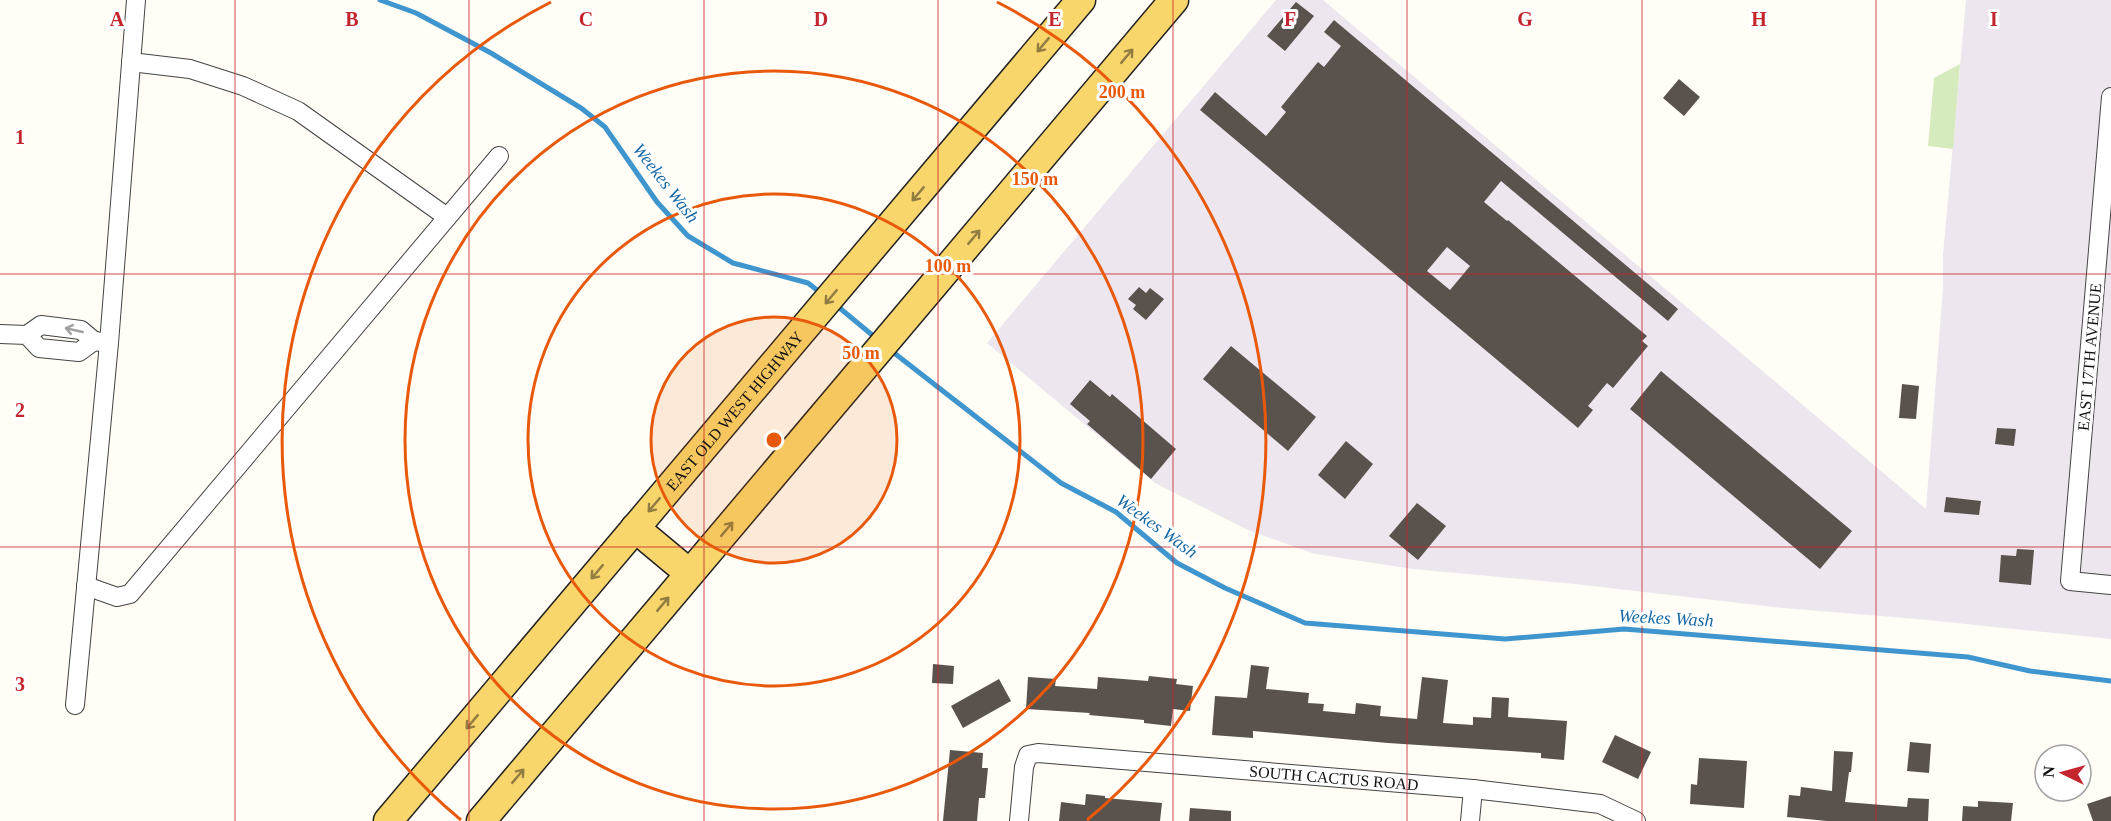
<svg xmlns="http://www.w3.org/2000/svg" width="2111" height="821" viewBox="0 0 2111 821" font-family="Georgia,serif">
	<rect width="100%" height="100%" fill="#fffdf5"/>
	<!-- industrial -->
	<path fill="#eee6ef" d="M1276,0H1323L1926,509L1943,288V255L1966,0H2111V639L1917,619L1783,608L1575,584L1413,569L1315,554L1250,531L1155,483L987,343Z"/>
	<!-- park -->
	<path fill="#d5ebbd" d="M1960,64L1953,149L1928,146L1934,78Z"/>
	<g fill="none" stroke-linecap="round" stroke-linejoin="round">
		<!-- stream -->
		<path stroke="#3f96cf" stroke-width="5" d="M380,0L416,13L491,53L581,108L605,127L657,202L688,236L733,263L808,283L822,294
			M836,305L877,339
			M889,349L1061,483L1116,512L1177,563L1225,588L1305,623L1505,639L1624,629L1968,657L2030,671L2111,681"/>
	</g>
	<!-- building -->
	<path fill="#5a524d" fill-rule="evenodd" d="M1296,2L1314,16L1285,51L1267,36Z
		M1334,20L1678,309L1668,321L1501,181L1484,202L1507,221L1508,220L1647,336L1642,341L1648,346L1613,388L1607,383L1588,406L1593,410L1578,428L1200,110L1215,92L1266,136L1286,112L1281,107L1318,62L1324,67L1341,46L1324,32ZM1447,247L1470,266L1450,290L1427,271Z
		M1679,79L1700,97L1684,116L1663,98Z
		M1139,287L1146,293L1150,288L1164,299L1146,320L1133,309L1136,305L1128,299Z
		M1231,346L1316,417L1288,451L1203,379Z
		M1661,371L1852,531L1820,569L1630,409Z
		M1090,380L1110,397L1112,394L1176,449L1151,479L1087,424L1090,421L1070,404Z
		M1902,384L1919,386L1916,419L1899,418Z
		M1997,428L2016,429L2014,446L1995,444Z
		M1346,441L1373,464L1345,499L1318,475Z
		M1946,497L1981,501L1979,515L1944,512Z
		M1417,503L1446,526L1418,560L1389,536Z
		M2017,549L2034,550L2031,585L1999,582L2001,555L2016,556Z
		M933,664L954,666L953,684L932,683Z
		M1251,665L1269,667L1266,689L1309,693L1308,703L1324,704L1323,711L1355,714L1356,703L1381,706L1380,716L1417,719L1422,677L1448,680L1443,723L1473,725V717L1491,718L1492,697L1509,698L1508,717L1567,721L1564,760L1541,758V753L1388,743L1253,731V738L1212,735L1215,696L1247,698Z
		M1149,676L1177,679L1176,684L1193,686L1190,711L1173,709L1171,726L1144,723V720L1089,715L1090,713L1026,709L1028,677L1056,679L1055,686L1097,689L1098,677L1148,681Z
		M999,679L1011,701L963,728L951,706Z
		M1615,735L1651,752L1638,779L1602,762Z
		M1910,742L1931,744L1929,773L1907,771Z
		M950,750L983,753L982,768H988L985,798H979L977,821H943Z
		M1834,751L1853,752L1851,772H1849L1845,802L1907,807L1908,798L1929,799L1928,821H1827L1787,817L1789,795L1800,796L1801,787L1832,791Z
		M1699,758L1747,761L1744,808L1690,804L1691,784L1697,785Z
		M1086,794L1105,796V798L1162,803L1160,821H1059L1061,802L1085,805Z
		M2111,796V821H2093L2087,804Z
		M1978,801L2013,803L2011,821H1962L1963,806L1978,807Z
		M1190,808L1231,811V821H1189Z"/>
	<g fill="none" stroke-linecap="round" stroke-linejoin="round">
		<!-- minor casing -->
		<g stroke="#444" stroke-width="20">
			<g id="minor">
				<path d="M131,62L190,69L243,86L298,111L447,217"/>
				<path d="M2111,97L2070,581L2111,585"/>
				<path d="M0,334L27,335L39,348L79,352L94,341L81,330L41,325L27,335"/>
				<path d="M109,343L136,0"/>
				<path d="M86,586L117,597L130,594L499,156"/>
				<path d="M75,705L109,343L94,341"/>
				<path id="s1" d="M1019,821L1024,767L1028,755L1038,753L1473,789L1600,804L1636,821"/>
				<path d="M1470,821L1473,789"/>
			</g>
		</g>
		<!-- primary casing -->
		<g stroke="#222" stroke-width="31">
			<g id="primary">
				<path d="M635,528L689,573"/>
				<path id="s2" d="M388,821L1081,0"/>
				<path d="M481,821L1174,0"/>
			</g>
		</g>
		<!-- minor -->
		<use href="#minor" stroke="#fff" stroke-width="18"/>
		<!-- primary -->
		<use href="#primary" stroke="#f9d66b" stroke-width="28"/>
	</g>
	<!-- one-way arrows -->
	<defs><path id="oneway-shaft" d="M-6 0H5M1.5-3L5.5 0L1.5 3" fill="none" stroke-width="1.6" stroke-linecap="round" stroke-linejoin="round" transform="scale(1.5)"/></defs>
	<g stroke="#917d42">
		<use href="#oneway-shaft" transform="translate(1043 45) rotate(130)"/>
		<use href="#oneway-shaft" transform="translate(1127 56) rotate(-50)"/>
		<use href="#oneway-shaft" transform="translate(918 194) rotate(130)"/>
		<use href="#oneway-shaft" transform="translate(974 237) rotate(-50)"/>
		<use href="#oneway-shaft" transform="translate(831 297) rotate(130)"/>
		<use href="#oneway-shaft" transform="translate(654 505) rotate(130)"/>
		<use href="#oneway-shaft" transform="translate(727 529) rotate(-50)"/>
		<use href="#oneway-shaft" transform="translate(597 572) rotate(130)"/>
		<use href="#oneway-shaft" transform="translate(663 604) rotate(-50)"/>
		<use href="#oneway-shaft" transform="translate(472 722) rotate(130)"/>
		<use href="#oneway-shaft" transform="translate(518 776) rotate(-50)"/>
	</g>
	<use stroke="#a0a0a0" href="#oneway-shaft" transform="translate(74 330) rotate(-167)"/>
	<!-- grid -->
	<path fill="none" stroke="#c4262e" stroke-width="1.5" stroke-opacity="0.55" d="M235,0V821M469,0V821M704,0V821M938,0V821M1173,0V821M1407,0V821M1642,0V821M1876,0V821M0,274H2111M0,547H2111"/>
	<!-- distance rings -->
	<circle cx="774" cy="440" r="123" fill="#e8590c" fill-opacity=".12"/>
	<g fill="none" stroke="#e8590c" stroke-width="3">
		<circle cx="774" cy="440" r="123"/>
		<circle cx="774" cy="440" r="246"/>
		<circle cx="774" cy="440" r="369"/>
		<path d="M461 820A492 492 0 0 1 551 2M997 2A492 492 0 0 1 1087 820"/>
	</g>
	<g text-anchor="middle" stroke-width="6" stroke-linejoin="round" paint-order="stroke">
		<!-- street labels -->
		<g font-size="16" fill="#111" stroke="#fff">
			<text transform="translate(2089 357) rotate(-85)" y="6">EAST 17TH AVENUE</text>
			<text dy="6" stroke="none"><textPath href="#s2" startOffset="537">EAST OLD WEST HIGHWAY</textPath></text>
			<text dy="6" stroke="none"><textPath href="#s1" startOffset="374">SOUTH CACTUS ROAD</textPath></text>
		</g>
		<!-- water labels -->
		<g font-size="18" font-style="italic" fill="#1768a6" stroke="#fff">
			<text transform="translate(666 183) rotate(52)" y="6">Weekes Wash</text>
			<text transform="translate(1157 526) rotate(36)" y="6">Weekes Wash</text>
			<text transform="translate(1666 618) rotate(3)" y="6">Weekes Wash</text>
		</g>
	</g>
	<g font-size="20" text-anchor="middle" font-weight="bold" fill="#c4262e" stroke="#fff" stroke-width="6" stroke-linejoin="round" paint-order="stroke">
		<text x="117" y="26">A</text>
		<text x="352" y="26">B</text>
		<text x="586" y="26">C</text>
		<text x="821" y="26">D</text>
		<text x="1055" y="26">E</text>
		<text x="1290" y="26">F</text>
		<text x="1525" y="26">G</text>
		<text x="1759" y="26">H</text>
		<text x="1994" y="26">I</text>
		<text x="20" y="144">1</text>
		<text x="20" y="417">2</text>
		<text x="20" y="691">3</text>
	</g>
	<circle cx="774" cy="440" r="9" fill="#e8590c" stroke="#fff" stroke-width="3"/>
	<g font-size="18" text-anchor="middle" font-weight="bold" fill="#e8590c" stroke="#fff" stroke-width="6" stroke-linejoin="round" paint-order="stroke">
		<text x="1122" y="98">200 m</text>
		<text x="1035" y="185">150 m</text>
		<text x="948" y="272">100 m</text>
		<text x="861" y="359">50 m</text>
	</g>
	<!-- north arrow -->
	<g transform="translate(2063 773) rotate(275)"><circle r="28" fill="#ffffff" stroke="#a0a0a0" stroke-width="1.5"/>
	<path d="M0-4.5L10 22L0 15L-10 22Z" fill="#c4262e"/>
	<text y="-9" font-size="16" font-weight="bold" text-anchor="middle" fill="#111111">N</text>
	</g>
</svg>
